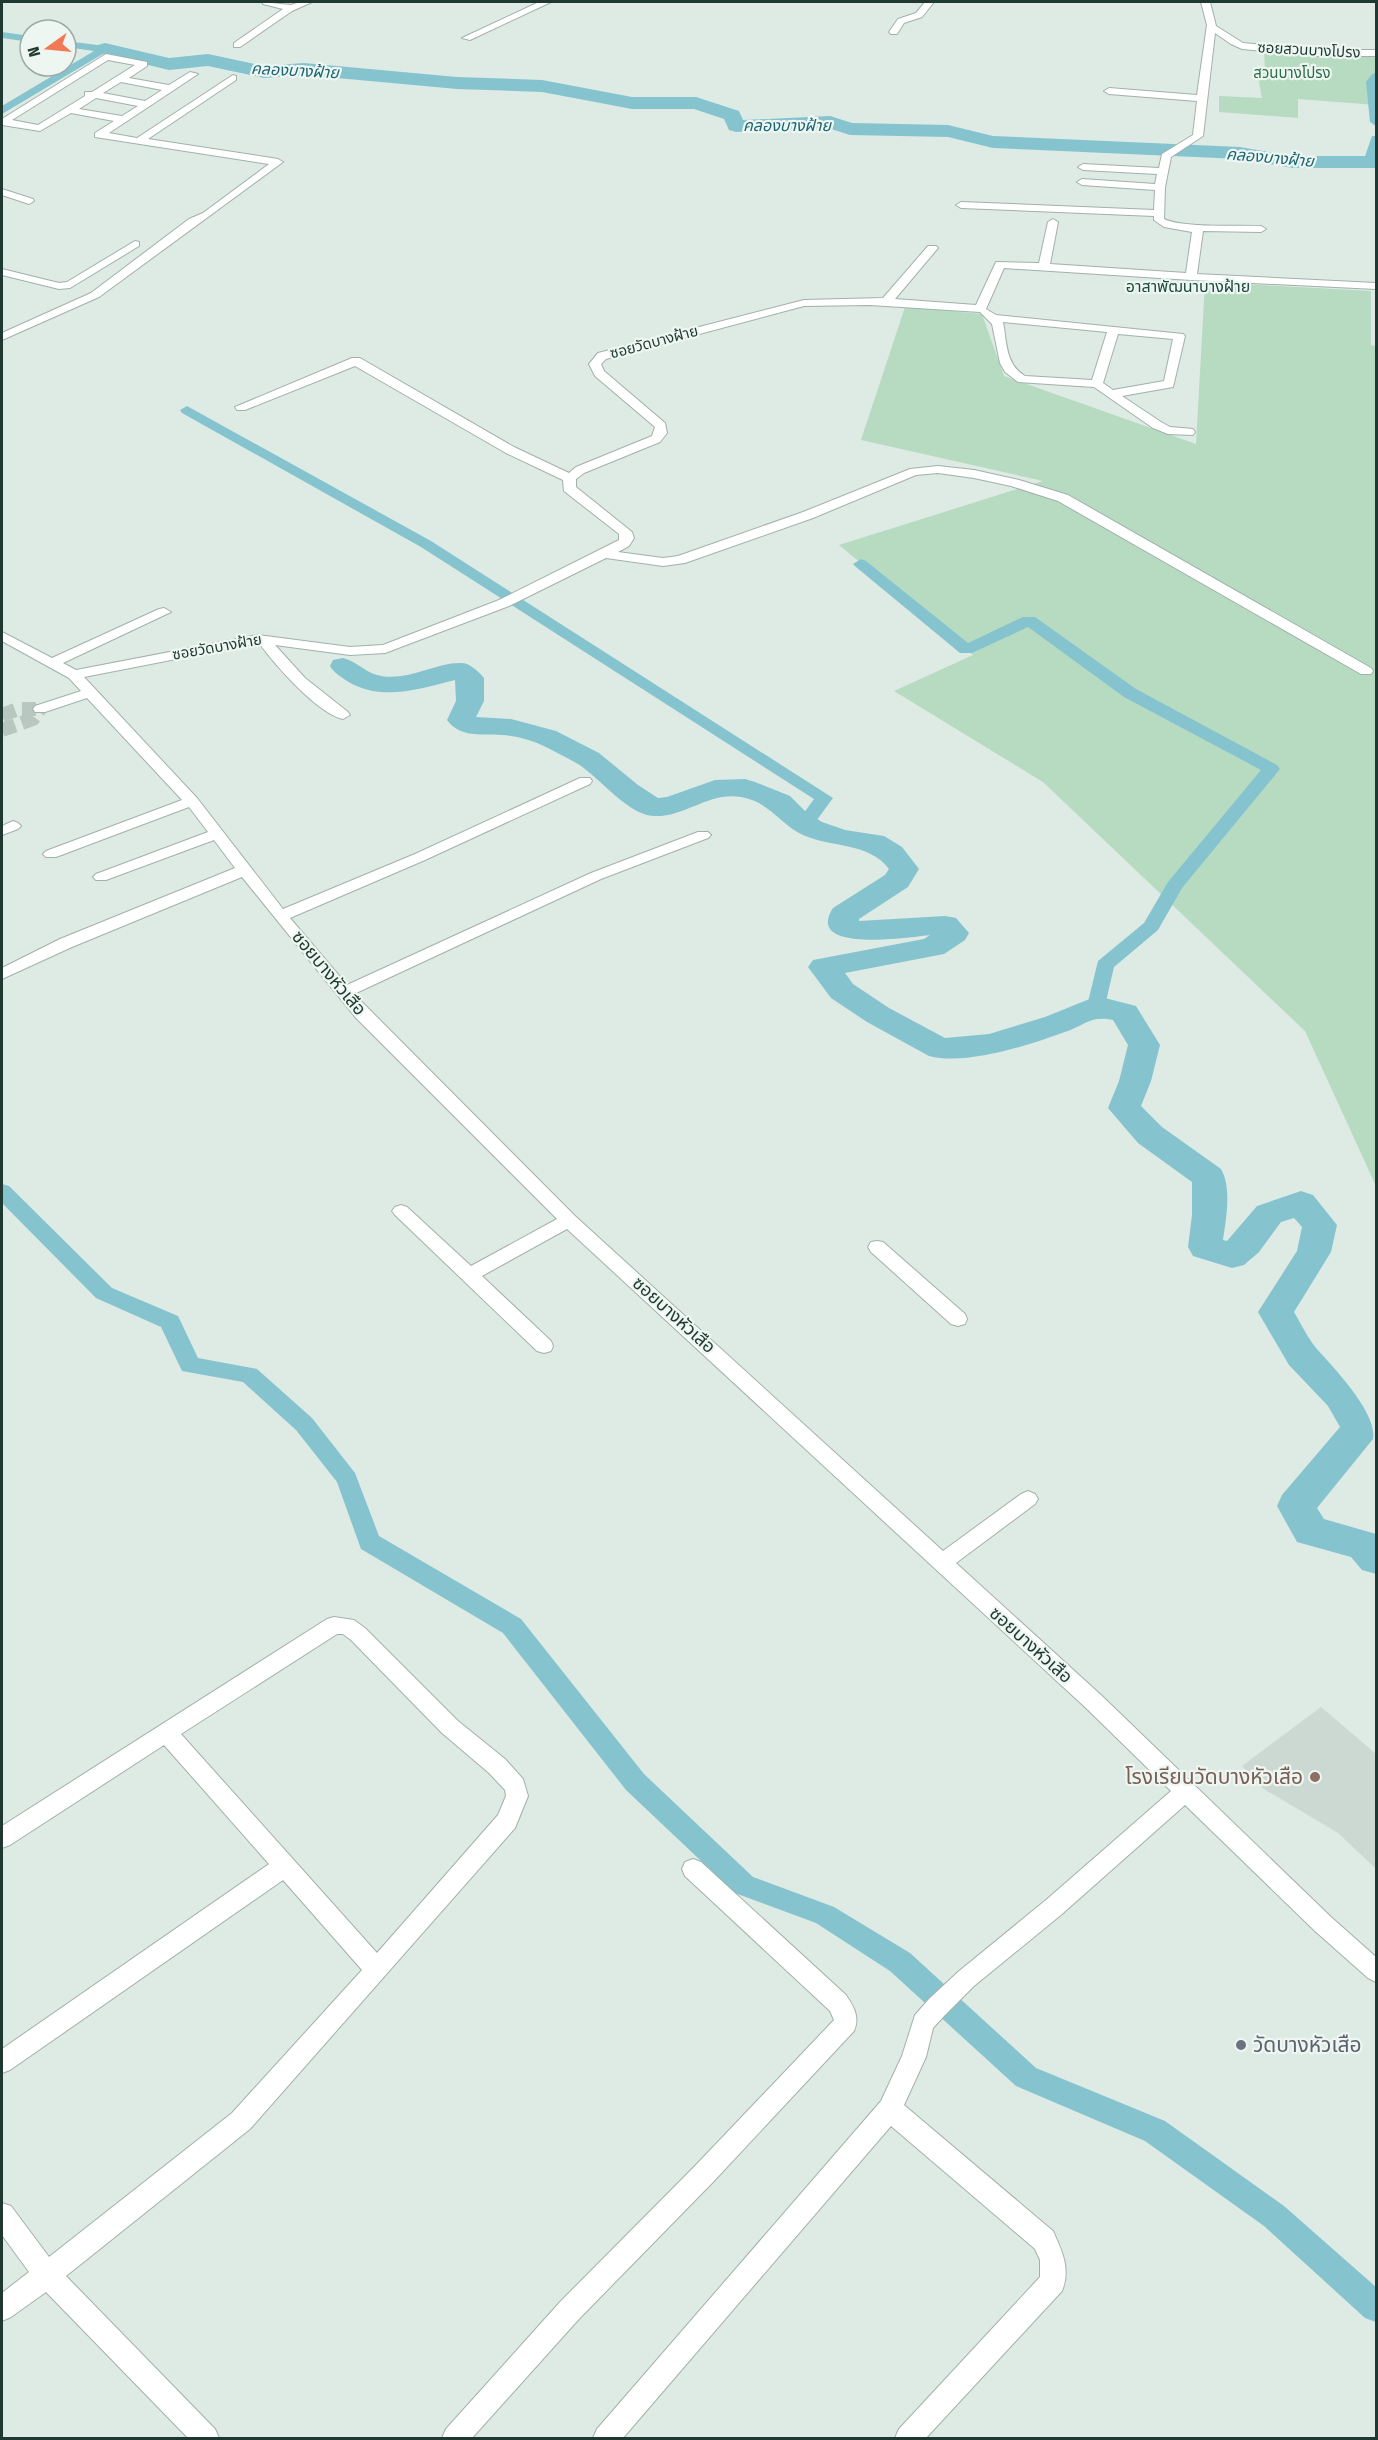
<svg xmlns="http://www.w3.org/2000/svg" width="1378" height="2440" viewBox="0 0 1378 2440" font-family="'Fira Sans Condensed','Noto Sans Thai',sans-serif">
	<rect width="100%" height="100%" fill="#deeae4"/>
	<!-- built -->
	<path fill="#ccd9d3" d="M1321,1707L1376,1754V1869L1338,1833L1264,1789L1242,1766Z"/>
	<!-- green -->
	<path fill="#b6dbc0" d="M1268,44L1376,56V105L1298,99V118L1219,112V96L1262,98L1257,71H1265L1264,50Z
		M1205,282L1371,291V345L1376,346V1186L1305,1031L1043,782L894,691L973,655L839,545L1043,481L861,440L905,307L982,314L1004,376L1196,444Z"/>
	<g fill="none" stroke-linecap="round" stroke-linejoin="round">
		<!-- canal -->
		<path fill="#85c4cf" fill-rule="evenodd" d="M2,32L30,36V42L2,38Z
			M66,41L105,46L111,49L2,114V106L94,51L66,47Z
			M1376,73V126L1370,122L1366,82L1372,74Z
			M1372,136H1376V157L1373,165L1369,166L1363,162Z
			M187,406L431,541L833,798L811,828H799L796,824L814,799L421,547L182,413L180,410Z
			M861,559L866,561L968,643L1023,617H1035L1136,689L1277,765L1280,769L1182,888L1158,930L1114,967L1104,1010H1090L1087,1006L1098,961L1144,923L1168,882L1261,770L1124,697L1028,627L972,653H960L856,567L853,564Z
			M2,1184L9,1186L112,1288L178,1316L198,1358L257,1369L312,1418L355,1473L379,1536L521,1619L644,1774L753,1877L834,1907L910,1953L1036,2068L1165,2121L1284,2206L1376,2287V2322L1365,2318L1264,2226L1145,2141L1016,2086L890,1971L816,1923L735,1893L626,1790L503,1633L361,1549L337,1482L296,1430L243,1382L182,1371L161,1327L96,1298L2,1203Z"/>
		<!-- river -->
		<path fill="#85c4cf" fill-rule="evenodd" d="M105,43L169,58L208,54L264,66L304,63L457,77L542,80L632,97H696L739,111L743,120L830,116L852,123L948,125L993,136L1240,147L1293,156H1376V168H1293L1240,159L993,148L948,137L850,135L828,128L736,132L729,130L724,119L694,109H632L542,92L457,89L304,75L264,78L208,66L169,70L98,53L96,49L98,45Z
			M343,658C356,661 365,672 377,675C406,683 435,662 461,663C470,663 478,671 484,678V701L476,717L511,719L556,731L599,753L638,785L658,798L667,797L715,780L745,779L755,782L790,796L805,811L822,822L845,830L884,836L902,847L919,869L908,887L859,919V921L945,916L956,918L969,933L965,940L944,954L845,973L853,984L889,1008L945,1038L989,1034L1045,1017L1097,996L1136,1006L1160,1045L1151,1081L1141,1106L1162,1127L1221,1169C1232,1188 1226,1219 1223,1240L1227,1241L1257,1206L1301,1191L1313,1195L1337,1225L1331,1252L1294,1312C1301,1324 1308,1338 1316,1348C1332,1366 1378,1413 1373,1439L1317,1508L1324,1519L1376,1534V1574L1362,1570L1351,1557L1297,1542L1277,1506L1282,1495L1340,1427L1328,1406L1289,1365L1258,1312L1297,1251L1302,1227L1294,1218L1281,1222L1259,1252L1244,1265L1232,1268L1193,1256L1188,1247L1192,1215V1182L1138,1143L1108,1108L1119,1081L1128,1045L1113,1020C1091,1015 1085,1025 1065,1032C1029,1045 966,1066 929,1056L867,1022L831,998L808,967L813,960L924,939L930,935C912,937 803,954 833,908L885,875L889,869C869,842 832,848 803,835C780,824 768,801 741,797C709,791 684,818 653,816C627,814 600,778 578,764C565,757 551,749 537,743C529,740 519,737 511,736C490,732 462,741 447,720L456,701L455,680C419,689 381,702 347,681C340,676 334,673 330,666L333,660Z"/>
		<!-- minor-tunnel -->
		<path stroke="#b8c7c0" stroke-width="14" stroke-dasharray="14 7" stroke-linecap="butt" d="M2,715L18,709H40
			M2,730L33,719L40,709"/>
		<!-- minor casing -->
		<g stroke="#a1b1ab" stroke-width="2">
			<path id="minor" d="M262,2L291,5L300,2H312L292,11L240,47H234V43L283,9L263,4Z
				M539,2H551L470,40L462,38Z
				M925,2H934L922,17L904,23L897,34H891L889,32L898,19L916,13Z
				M1201,2H1210L1216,26L1243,43L1319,50H1376V56H1319L1242,49L1231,44L1215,33L1203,136L1171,157L1165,187L1164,219C1183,228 1237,225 1261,226L1266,229L1261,232L1203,231L1197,274L1376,283V289L1191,280L1004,268L986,309L996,315L1183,334L1185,336L1173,387L1122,396L1161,422L1170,427L1193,429L1195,432L1193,435L1168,434L1153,428L1094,387L1018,382L1005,372L1000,363L992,324L980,312L870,305L804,306L606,359L601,364L604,371L665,423L667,433L660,442L584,473L576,479V487L632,532L634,538L629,546L618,552L663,558L678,556L803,512L910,469L938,466L974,470L1019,480L1068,495L1371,668L1373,671L1371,674H1361L1058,501L1011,486L974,478L938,473L916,475L813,518L685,563L663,566L606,558L509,606L385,653L350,655L275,645L305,678L348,712L350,715L343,719C317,713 275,665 259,643L84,677L197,798L283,909L415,854L580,778H590L592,781L590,784L425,860L290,918L347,985L591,873L698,832H708L711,835L708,838L601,879L354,994L575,1216L943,1551L1021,1494L1028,1491L1035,1494L1038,1499L1035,1504L956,1563L1102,1696L1331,1917L1376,1957V1982L1368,1978L1315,1931L1185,1805L1062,1914L974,1986L945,2015L933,2028L926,2057L904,2105L1053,2231C1062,2251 1071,2269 1062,2291L926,2438H895L899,2429L1040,2277V2260L1035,2249L891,2126L623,2438H593L597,2429L881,2101L902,2056L915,2015L929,1999L958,1972L1046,1900L1171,1791L1086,1708L567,1229L482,1276L551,1341L553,1346L551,1351L544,1353L537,1351L395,1215L392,1211L395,1207L401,1205L407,1207L471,1266L557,1219L356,1018L242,877L72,947L2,979V968L60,939L235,868L214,840L106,880H96L93,877L96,874L208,832L189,807L56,857H46L43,854L46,851L182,800L87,698L45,712H35L33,709L35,706L81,691L69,678L2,641V632L52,658L159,609L164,608L171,612L63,663L76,670L258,635L350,647L383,645L499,600L619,540V534L564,491L563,480L506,453L355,366L245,410H237L235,407L352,358H360L514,447L569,473L576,467L652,436L655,427L595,376L589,364L598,353L804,300L883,298L928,246H936L938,248L895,299L976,305L996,262L1039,263L1048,222L1053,219L1058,222L1050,264L1186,273L1192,232L1164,227L1154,220V216L961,208L956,205L961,202L1154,210L1155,190L1082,185L1077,182L1082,179L1155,184L1157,174L1083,170L1078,167L1083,164L1159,168L1162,154L1193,135L1197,101L1109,94L1104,91L1109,88L1197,95L1207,25ZM1003,322L1107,332L1092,380L1025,376C1005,364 1007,342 1003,322ZM1118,334L1173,339L1164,381L1113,390L1103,383Z
				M106,54L147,62V66L129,78L169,85L190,72L198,74L109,133L137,138L233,75L236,76V80L148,139L278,159L283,162L99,297L2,340V333L91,293L189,219L203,213L269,164L95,137V133L114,121L71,113L40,131L2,125V119ZM108,60L135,65L92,92H85V96L38,125L12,120ZM121,82L162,90L145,101L103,93ZM96,98L138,106L122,116L79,109Z
				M2,189L33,199L34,201L29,204L2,195Z
				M135,241L139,242V246L70,288L59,289L2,275V269L59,283L67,282Z
				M13,821L18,823L21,826L18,829L2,835V826Z
				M877,1241L883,1242L965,1314L967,1319L965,1324L958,1326L951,1324L871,1252L868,1247L871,1242Z
				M334,1617L354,1620L365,1628L458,1721L505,1759L523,1779L528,1796L515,1828L250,2129L66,2276L215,2429L219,2438H188L46,2292L11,2317L2,2321V2293L29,2272L2,2235V2203L11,2206L49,2257L232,2113L362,1970L283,1880L10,2070L2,2073V2049L269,1864L164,1745L10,1845L2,1848V1826L327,1619ZM337,1634H343L351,1640L442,1733L489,1773L505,1790L506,1796L498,1815L377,1953L181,1734Z
				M693,1859L701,1862L846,1995C854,2007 860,2017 854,2031L713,2182L578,2320L472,2438H442L446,2429L560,2302L695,2166L834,2020L830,2011L685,1876L682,1869L685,1862Z"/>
		</g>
		<!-- minor -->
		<use href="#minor" fill="#fff" fill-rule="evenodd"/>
	</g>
	<!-- markers -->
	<circle fill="#8d6e63" stroke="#eef6f2" stroke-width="2" cx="1315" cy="1777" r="6"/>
	<circle fill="#6b7280" stroke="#eef6f2" stroke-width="2" cx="1241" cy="2045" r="6"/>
	<g text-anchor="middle" stroke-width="4.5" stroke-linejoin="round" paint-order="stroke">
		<!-- far-street labels -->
		<g font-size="15" fill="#1f3932" stroke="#eef6f2">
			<text transform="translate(1309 50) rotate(3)" y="5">ซอยสวนบางโปรง</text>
			<text transform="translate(654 342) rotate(-15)" y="5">ซอยวัดบางฝ้าย</text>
			<text transform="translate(217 647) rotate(-10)" y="5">ซอยวัดบางฝ้าย</text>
		</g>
		<!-- far-park labels -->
		<g font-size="15" fill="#2a6f45" stroke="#eef6f2">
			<text x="1292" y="78">สวนบางโปรง</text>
		</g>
		<!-- far-water labels -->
		<g font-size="16" font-style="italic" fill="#1b6574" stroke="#eef6f2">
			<text transform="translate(295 70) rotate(3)" y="6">คลองบางฝ้าย</text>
			<text x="787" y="131">คลองบางฝ้าย</text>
			<text transform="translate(1270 157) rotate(5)" y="6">คลองบางฝ้าย</text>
		</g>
		<!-- far-neighbourhood labels -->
		<g font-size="16" fill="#1c4a3f" stroke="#eef6f2">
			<text x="1188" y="292">อาสาพัฒนาบางฝ้าย</text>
		</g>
		<!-- street labels -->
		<g font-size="18" fill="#1f3932" stroke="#eef6f2">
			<text transform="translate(329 973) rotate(50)" y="6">ซอยบางหัวเสือ</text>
			<text transform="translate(674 1315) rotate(42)" y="6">ซอยบางหัวเสือ</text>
			<text transform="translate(1031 1645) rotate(42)" y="6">ซอยบางหัวเสือ</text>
		</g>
		<!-- near-education labels -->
		<g font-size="21" fill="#785e54" stroke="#eef6f2" text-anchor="end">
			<text x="1303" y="1784">โรงเรียนวัดบางหัวเสือ</text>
		</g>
		<!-- near-worship labels -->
		<g font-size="21" fill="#5b616d" stroke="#eef6f2" text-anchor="start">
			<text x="1253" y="2052">วัดบางหัวเสือ</text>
		</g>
	</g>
	<!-- border -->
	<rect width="1378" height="2440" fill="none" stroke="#1f3932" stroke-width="6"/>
	<!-- north arrow -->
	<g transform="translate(48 48) rotate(255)"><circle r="28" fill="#eef6f2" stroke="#9baaa5" stroke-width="1.5"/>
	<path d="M0-4.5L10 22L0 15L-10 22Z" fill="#f17a54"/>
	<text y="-9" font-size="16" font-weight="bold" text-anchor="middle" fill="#1f3932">N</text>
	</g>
</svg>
